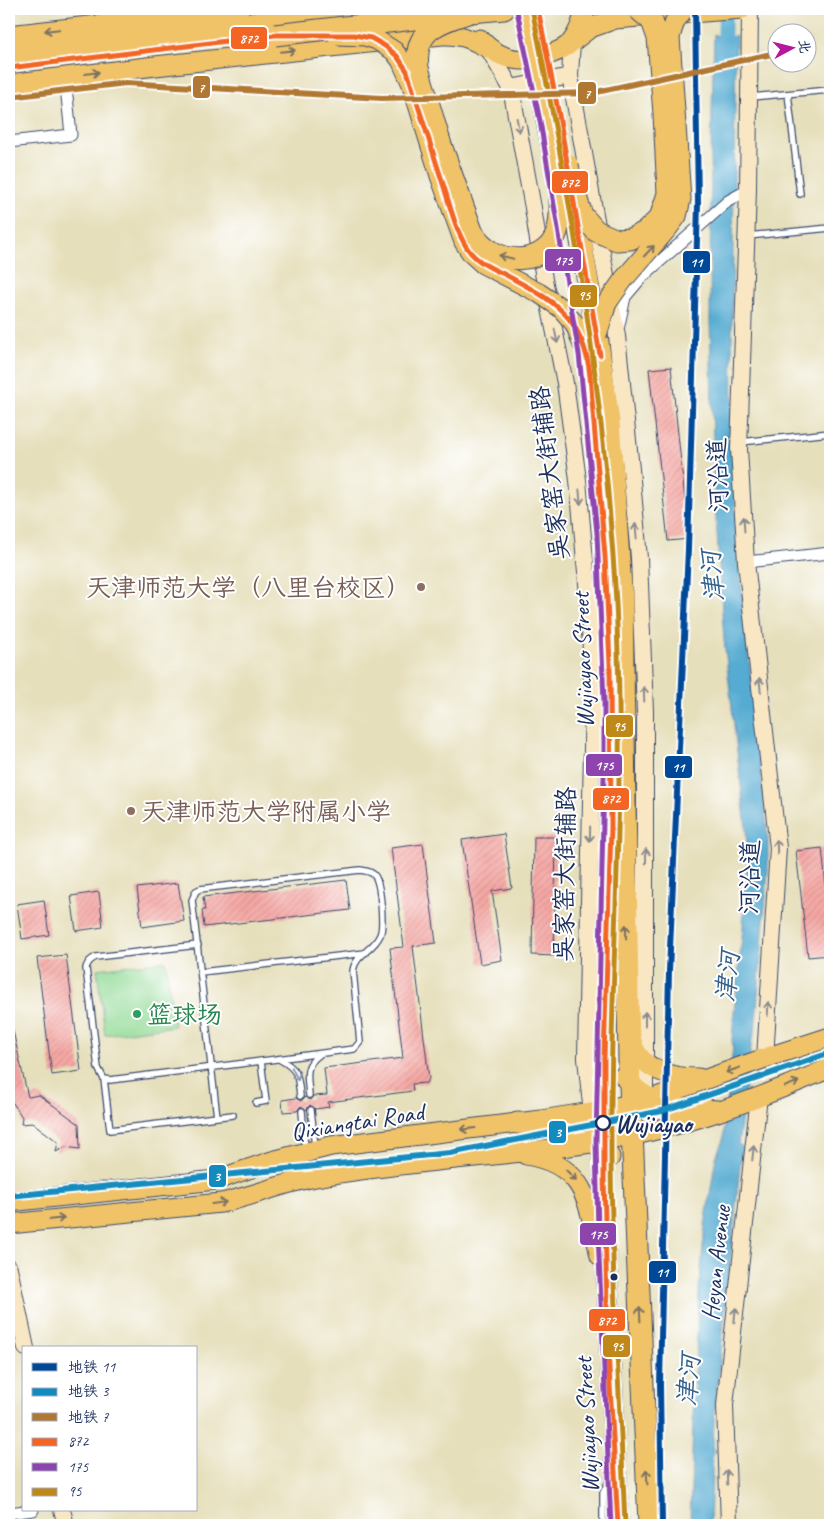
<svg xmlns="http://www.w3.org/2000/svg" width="839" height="1534" viewBox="0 0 839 1534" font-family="Caveat,'LXGW WenKai TC',sans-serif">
	<defs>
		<pattern id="building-hatch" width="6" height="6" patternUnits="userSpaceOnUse" patternTransform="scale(1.25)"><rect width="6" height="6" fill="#f6a7a3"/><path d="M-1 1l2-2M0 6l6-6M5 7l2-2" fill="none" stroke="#d2908f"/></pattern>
	</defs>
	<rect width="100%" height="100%" fill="#fff"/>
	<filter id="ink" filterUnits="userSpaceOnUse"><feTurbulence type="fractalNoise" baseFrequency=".02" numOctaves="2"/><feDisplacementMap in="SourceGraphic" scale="10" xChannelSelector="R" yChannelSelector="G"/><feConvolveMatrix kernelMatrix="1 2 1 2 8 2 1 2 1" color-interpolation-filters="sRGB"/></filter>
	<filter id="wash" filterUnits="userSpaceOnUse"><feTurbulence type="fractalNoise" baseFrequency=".0096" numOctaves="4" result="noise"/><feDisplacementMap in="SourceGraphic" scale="20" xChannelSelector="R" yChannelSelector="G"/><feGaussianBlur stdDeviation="1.12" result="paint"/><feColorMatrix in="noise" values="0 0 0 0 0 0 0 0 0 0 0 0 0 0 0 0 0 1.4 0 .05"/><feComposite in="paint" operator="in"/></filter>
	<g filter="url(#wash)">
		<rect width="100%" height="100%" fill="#e6dfbb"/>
		<!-- grass -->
		<path fill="#92da95" stroke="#56847a" d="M166,961L174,1026L105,1035L97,969Z"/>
		<!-- water -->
		<path fill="#54abd1" stroke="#386d98" d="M714,34C724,40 726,40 736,35L732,320L734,486L737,545L768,840V870L755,1032L752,1039L738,1145L742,1146L714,1420L710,1525H690L693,1419L699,1291L705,1225L716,1157L723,1140L733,1046L732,1041L734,1012L743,928L745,880L748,865L746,828L724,640L714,488L710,320L711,151Z"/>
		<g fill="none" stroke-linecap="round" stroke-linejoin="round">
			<!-- canal -->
			<path stroke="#54abd1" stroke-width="14" d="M724,58L725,9"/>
		</g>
		<g id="blocks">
			<!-- building -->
			<path fill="url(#building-hatch)" d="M671,367L689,539L668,541L649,369Z
				M504,834L512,888L492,891L502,960L480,964L462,840Z
				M534,837H556L554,956L532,955Z
				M423,844L436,943L413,946L429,1079L426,1083L412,1084L413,1091L328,1102L329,1107L315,1109L310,1105L306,1110L301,1106L297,1111L283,1112L282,1100L296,1098L301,1101L305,1097L310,1100L313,1096L327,1095L324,1068L403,1058L390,948L404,947L391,848Z
				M822,848L830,925V955L808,957L796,851Z
				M346,880L350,910L204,927L202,910H205L203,897Z
				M178,883L184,921L142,927L137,888Z
				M99,892L103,927L76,931L71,896Z
				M44,900L49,935L22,939L17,904Z
				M66,955L81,1071L52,1075L37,958Z
				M13,1031L28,1097L39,1095L79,1124L80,1149L65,1147L56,1152L58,1142L33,1123L21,1124L22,1117L13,1103L9,1104V1032Z"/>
		</g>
	</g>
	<g filter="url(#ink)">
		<use href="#blocks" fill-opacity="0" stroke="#39496c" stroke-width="1"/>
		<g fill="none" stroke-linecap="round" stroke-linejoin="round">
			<!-- lane casing -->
			<g stroke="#39496c" stroke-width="8">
				<path id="lane" d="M788,94L800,194
					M751,97L830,90
					M748,236L830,228
					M740,442L830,433
					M198,945L96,957C90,960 88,962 86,968L98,1068L104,1079L110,1080C191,1070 273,1060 354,1049L360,1042L353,971C355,954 374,950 380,935C384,927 381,882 374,875C371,871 365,871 360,870L200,889L196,891L192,900L217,1117
					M201,972L365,953
					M279,1059C298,1069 298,1075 300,1096
					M104,1079L110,1130L233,1115
					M309,1095C308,1078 303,1066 319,1055
					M256,1103L266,1101L261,1061
					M311,1110L315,1147
					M302,1111L305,1149
					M603,1525V1493L609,1481"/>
			</g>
			<!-- street casing -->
			<g stroke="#39496c" stroke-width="13">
				<path id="street" d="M9,142L71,135L65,77
					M619,325L625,297L641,278L728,201L748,190
					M746,562L830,553
					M9,1513L33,1510"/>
			</g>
			<!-- secondary casing -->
			<g stroke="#39496c" stroke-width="18">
				<path id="secondary" d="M750,9L748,190L739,449L746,562L778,848L765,1058
					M572,42L570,76L617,336L631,469L639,558L645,712V1100L643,1105
					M488,48L511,88L533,208L544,279L565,383L578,480L589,607L593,696L586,1059L592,1113L596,1124
					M511,88L570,76
					M9,1268L26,1348
					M62,1510L66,1525
					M729,1525L725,1405L759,1096"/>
			</g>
			<!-- primary casing -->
			<g stroke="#39496c" stroke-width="21">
				<path id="primary" d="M9,35L240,9
					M480,39C500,62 525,65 553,53C559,51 569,46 572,41C579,32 583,20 585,9
					M572,42L590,28L615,19L742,9
					M9,84L155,66L442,35C462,34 470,39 488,48
					M631,1035C635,1069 670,1078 699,1078
					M526,1155C588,1165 588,1205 600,1256
					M9,1202L216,1180L272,1161L331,1146L541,1120L604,1110L651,1099L765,1058L830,1037
					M9,1224L221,1203C253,1196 283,1183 316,1177C411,1160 509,1157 604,1141C682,1128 758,1099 830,1068"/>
			</g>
			<!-- highway casing -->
			<g stroke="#39496c" stroke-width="23">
				<path id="highway" d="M471,12L504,9
					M9,53L367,9
					M574,200L597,335L609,422L622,600L629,1061L649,1525
					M589,382L599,473
					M611,839L604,1060L603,1141L605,1235L618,1525
					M625,1076C642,1107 686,1109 717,1111
					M517,1123C549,1125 589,1128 609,1157"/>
			</g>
			<!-- lane -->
			<use href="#lane" stroke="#fff" stroke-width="5.5"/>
			<!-- street -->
			<use href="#street" stroke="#fff" stroke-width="11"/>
			<!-- secondary -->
			<use href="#secondary" stroke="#f9e7c3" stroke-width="16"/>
			<!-- primary -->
			<use href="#primary" stroke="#f0c369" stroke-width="19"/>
			<!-- highway -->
			<use href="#highway" stroke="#f0c369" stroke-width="21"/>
			<!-- primary-bridge casing -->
			<g stroke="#39496c" stroke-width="21" stroke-linecap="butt">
				<path id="primary-bridge" d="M337,35L365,36L377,40L394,51L401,60L411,82L440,176L464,242L472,254L483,264L539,293L561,308L575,324L586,353
					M597,335L607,303L624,279L668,228L677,216L681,199L670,37L675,21L684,9"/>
			</g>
			<!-- highway-bridge casing -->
			<g stroke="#39496c" stroke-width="23" stroke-linecap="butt">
				<path id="highway-bridge" d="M471,12C441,22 413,28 418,68L441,145L472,231C493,269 552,269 559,224C563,197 556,170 551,144C543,99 535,53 524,9
					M275,35L449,15
					M568,165L571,182L582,215L596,231L617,240L630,239L645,232L660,218L668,194L664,114L658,38L652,21L638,9"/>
			</g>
			<!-- primary-bridge -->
			<use href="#primary-bridge" stroke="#f0c369" stroke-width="19"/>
			<!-- highway-bridge -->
			<use href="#highway-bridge" stroke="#f0c369" stroke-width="21"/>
			<!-- bus-1 casing -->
			<g stroke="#fff" stroke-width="9">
				<path id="bus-1" d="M538,9L559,115L600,355
					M9,68L275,35H354L371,38L385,46L397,56L407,71C419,109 431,146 443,184C450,205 455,229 467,248C476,261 490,268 504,274C553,300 584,316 590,376L605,556L610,664L611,827L604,1058V1175L608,1350L618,1525"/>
			</g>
			<!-- bus-2 casing -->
			<g stroke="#fff" stroke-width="9">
				<path id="bus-2" d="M517,11L540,121L579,354L597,533L604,702V775L596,1141L598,1235L611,1525"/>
			</g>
			<!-- bus-3 casing -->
			<g stroke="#fff" stroke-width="9">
				<path id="bus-3" d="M532,9C567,181 598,355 611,530C618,611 620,694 619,775C618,897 610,1020 611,1142C611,1270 620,1397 625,1525"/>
			</g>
			<!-- bus-1 -->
			<use href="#bus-1" stroke="#f26522" stroke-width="5"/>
			<!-- bus-2 -->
			<use href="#bus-2" stroke="#8e44ad" stroke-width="5"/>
			<!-- bus-3 -->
			<use href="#bus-3" stroke="#c08818" stroke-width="5"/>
			<!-- metro-1 casing -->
			<g stroke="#fff" stroke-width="10">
				<path id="metro-1" d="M662,1525L660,1385L669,971L688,549L698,204L695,9"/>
			</g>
			<!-- metro-2 casing -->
			<g stroke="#fff" stroke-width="10">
				<path id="metro-2" d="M9,1196L450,1153L662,1111L830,1053"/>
			</g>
			<!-- metro-3 casing -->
			<g stroke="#fff" stroke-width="10">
				<path id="metro-3" d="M9,97L126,83L382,98L592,93L776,53"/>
			</g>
			<!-- metro-1 -->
			<use href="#metro-1" stroke="#004998" stroke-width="6"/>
			<!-- metro-2 -->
			<use href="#metro-2" stroke="#128bbe" stroke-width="6"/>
			<!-- metro-3 -->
			<use href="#metro-3" stroke="#b17833" stroke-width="6"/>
		</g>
		<!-- one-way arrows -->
		<defs><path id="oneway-shaft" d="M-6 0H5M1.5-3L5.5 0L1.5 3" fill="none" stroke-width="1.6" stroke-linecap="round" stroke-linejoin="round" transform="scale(1.25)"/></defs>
		<g stroke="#7b7263">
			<use href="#oneway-shaft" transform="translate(52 30) rotate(174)"/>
			<use href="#oneway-shaft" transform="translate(288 51) rotate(-6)"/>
			<use href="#oneway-shaft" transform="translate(92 73) rotate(-7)"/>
			<use href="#oneway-shaft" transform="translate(649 251) rotate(-47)"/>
			<use href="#oneway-shaft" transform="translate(506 257) rotate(-167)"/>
			<use href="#oneway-shaft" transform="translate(626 932) rotate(-91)"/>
			<use href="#oneway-shaft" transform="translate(733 1070) rotate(161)"/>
			<use href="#oneway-shaft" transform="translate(792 1084) rotate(-21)"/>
			<use href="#oneway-shaft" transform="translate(468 1129) rotate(173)"/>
			<use href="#oneway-shaft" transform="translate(571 1175) rotate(45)"/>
			<use href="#oneway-shaft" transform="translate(219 1203) rotate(-8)"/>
			<use href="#oneway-shaft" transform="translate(57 1219) rotate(-6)"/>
			<use href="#oneway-shaft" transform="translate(640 1314) rotate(-93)"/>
			<use href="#oneway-shaft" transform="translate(647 1477) rotate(-93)"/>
		</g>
		<g stroke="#8a8b90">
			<use href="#oneway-shaft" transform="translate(518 125) rotate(79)"/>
			<use href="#oneway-shaft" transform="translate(556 336) rotate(79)"/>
			<use href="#oneway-shaft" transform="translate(580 497) rotate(85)"/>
			<use href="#oneway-shaft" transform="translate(744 524) rotate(-93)"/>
			<use href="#oneway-shaft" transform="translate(636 531) rotate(-95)"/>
			<use href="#oneway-shaft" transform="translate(760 685) rotate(-96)"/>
			<use href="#oneway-shaft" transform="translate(644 694) rotate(-92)"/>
			<use href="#oneway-shaft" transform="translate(590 834) rotate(91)"/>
			<use href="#oneway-shaft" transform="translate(777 847) rotate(-92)"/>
			<use href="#oneway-shaft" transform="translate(646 856) rotate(-90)"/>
			<use href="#oneway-shaft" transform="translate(768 1009) rotate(-87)"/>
			<use href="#oneway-shaft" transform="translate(645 1019) rotate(-90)"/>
			<use href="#oneway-shaft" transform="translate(753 1153) rotate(-84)"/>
			<use href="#oneway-shaft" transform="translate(735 1315) rotate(-84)"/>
			<use href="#oneway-shaft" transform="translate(727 1477) rotate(-92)"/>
		</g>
		<use stroke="#8d97ae" href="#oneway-shaft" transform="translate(295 1074) rotate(64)"/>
	</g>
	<!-- markers -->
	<g fill="#8d6e63" stroke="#fff" stroke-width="2">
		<circle cx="421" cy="587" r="5"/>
		<circle cx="131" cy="811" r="5"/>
	</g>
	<circle fill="#2e9e5b" stroke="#fff" stroke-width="2" cx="137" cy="1014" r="5"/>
	<circle fill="#fff" stroke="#1b2f5e" stroke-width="2.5" cx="603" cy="1123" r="7"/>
	<circle fill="#1b2f5e" stroke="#fff" stroke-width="2" cx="614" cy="1277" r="4.5"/>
	<g text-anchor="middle" stroke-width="4" stroke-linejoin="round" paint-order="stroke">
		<!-- street labels -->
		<g font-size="25" fill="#1b2f5e" stroke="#fff">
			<text transform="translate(549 473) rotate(-97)" y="9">吴家窑大街辅路</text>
			<text transform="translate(717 475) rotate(-92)" y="9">河沿道</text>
			<text transform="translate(582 660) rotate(-92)" y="9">Wujiayao Street</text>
			<text transform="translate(564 874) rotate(-89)" y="9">吴家窑大街辅路</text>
			<text transform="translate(749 877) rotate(-89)" y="9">河沿道</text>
			<text transform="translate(357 1121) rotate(-9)" y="9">Qixiangtai Road</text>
			<text transform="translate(715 1263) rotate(-84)" y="9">Heyan Avenue</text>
			<text transform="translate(586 1425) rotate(-93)" y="9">Wujiayao Street</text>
		</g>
		<!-- education labels -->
		<g font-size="25" fill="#785e54" stroke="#fff" text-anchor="end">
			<text x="411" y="596">天津师范大学（八里台校区）</text>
			<text x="141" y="820" text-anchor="start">天津师范大学附属小学</text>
		</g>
		<!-- leisure labels -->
		<g font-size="25" fill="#27864d" stroke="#fff" text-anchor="start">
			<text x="147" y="1023">篮球场</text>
		</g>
		<!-- stop labels -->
		<g font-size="25" font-weight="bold" fill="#1b2f5e" stroke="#fff" text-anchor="start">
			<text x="615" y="1132">Wujiayao</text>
		</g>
		<!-- water labels -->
		<g font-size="26" font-style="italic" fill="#32618c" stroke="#fff">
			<text transform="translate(712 576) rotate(-95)" y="9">津河</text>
			<text transform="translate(727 976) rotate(-84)" y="9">津河</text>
			<text transform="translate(688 1380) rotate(-85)" y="9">津河</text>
		</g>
	</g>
	<g stroke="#fff" stroke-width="2">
		<rect x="230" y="26" width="38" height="24" rx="5" fill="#f26522"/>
		<rect x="192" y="75" width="19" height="24" rx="5" fill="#b17833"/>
		<rect x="577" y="81" width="20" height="24" rx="5" fill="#b17833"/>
		<rect x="551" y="170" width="38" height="24" rx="5" fill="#f26522"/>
		<rect x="544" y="248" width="38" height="24" rx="5" fill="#8e44ad"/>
		<rect x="682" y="250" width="29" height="24" rx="5" fill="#004998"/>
		<rect x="569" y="284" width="29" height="24" rx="5" fill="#c08818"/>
		<rect x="605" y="714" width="29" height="24" rx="5" fill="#c08818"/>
		<rect x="585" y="753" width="38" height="24" rx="5" fill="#8e44ad"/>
		<rect x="664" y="755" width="29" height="24" rx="5" fill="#004998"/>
		<rect x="592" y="787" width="38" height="24" rx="5" fill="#f26522"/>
		<rect x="548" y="1120" width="19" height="24" rx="5" fill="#128bbe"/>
		<rect x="208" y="1164" width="19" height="24" rx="5" fill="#128bbe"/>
		<rect x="579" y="1222" width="38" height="24" rx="5" fill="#8e44ad"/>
		<rect x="648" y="1260" width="29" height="24" rx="5" fill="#004998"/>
		<rect x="588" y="1308" width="38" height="24" rx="5" fill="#f26522"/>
		<rect x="602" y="1334" width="29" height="24" rx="5" fill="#c08818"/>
	</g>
	<g font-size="14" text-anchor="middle" font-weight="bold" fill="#fff">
		<text x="249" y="43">872</text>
		<text x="201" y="92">7</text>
		<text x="587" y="98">7</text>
		<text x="570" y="187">872</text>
		<text x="563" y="265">175</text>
		<text x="696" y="267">11</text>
		<text x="584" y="300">95</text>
		<text x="619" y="731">95</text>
		<text x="604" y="770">175</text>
		<text x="678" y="772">11</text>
		<text x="611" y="803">872</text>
		<text x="558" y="1137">3</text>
		<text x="217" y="1181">3</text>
		<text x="598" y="1239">175</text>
		<text x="662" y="1277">11</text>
		<text x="607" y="1325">872</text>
		<text x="617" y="1351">95</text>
	</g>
	<!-- margin -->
	<rect width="839" height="1534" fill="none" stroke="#fff" stroke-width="30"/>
	<!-- legend -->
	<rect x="22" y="1346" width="175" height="165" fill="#ffffff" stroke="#a4acbf"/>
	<rect x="32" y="1363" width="25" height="8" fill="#004998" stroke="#a4acbf"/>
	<text x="68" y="1372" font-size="15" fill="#1b2f5e">地铁 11</text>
	<rect x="32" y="1388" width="25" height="8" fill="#128bbe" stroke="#a4acbf"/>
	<text x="68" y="1396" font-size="15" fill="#1b2f5e">地铁 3</text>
	<rect x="32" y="1413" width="25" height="8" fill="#b17833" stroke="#a4acbf"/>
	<text x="68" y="1422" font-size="15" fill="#1b2f5e">地铁 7</text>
	<rect x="32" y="1438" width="25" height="8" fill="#f26522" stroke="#a4acbf"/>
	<text x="68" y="1446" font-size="15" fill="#1b2f5e">872</text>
	<rect x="32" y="1463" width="25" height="8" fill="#8e44ad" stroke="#a4acbf"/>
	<text x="68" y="1472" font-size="15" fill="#1b2f5e">175</text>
	<rect x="32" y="1488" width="25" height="8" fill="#c08818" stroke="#a4acbf"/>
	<text x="68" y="1496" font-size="15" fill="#1b2f5e">95</text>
	<!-- north arrow -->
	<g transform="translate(792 48) rotate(83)"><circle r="24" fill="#ffffff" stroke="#a4acbf"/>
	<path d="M0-4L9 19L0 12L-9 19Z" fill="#b5179e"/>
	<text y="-8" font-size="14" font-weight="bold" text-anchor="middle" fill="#1b2f5e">北</text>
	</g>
</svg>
